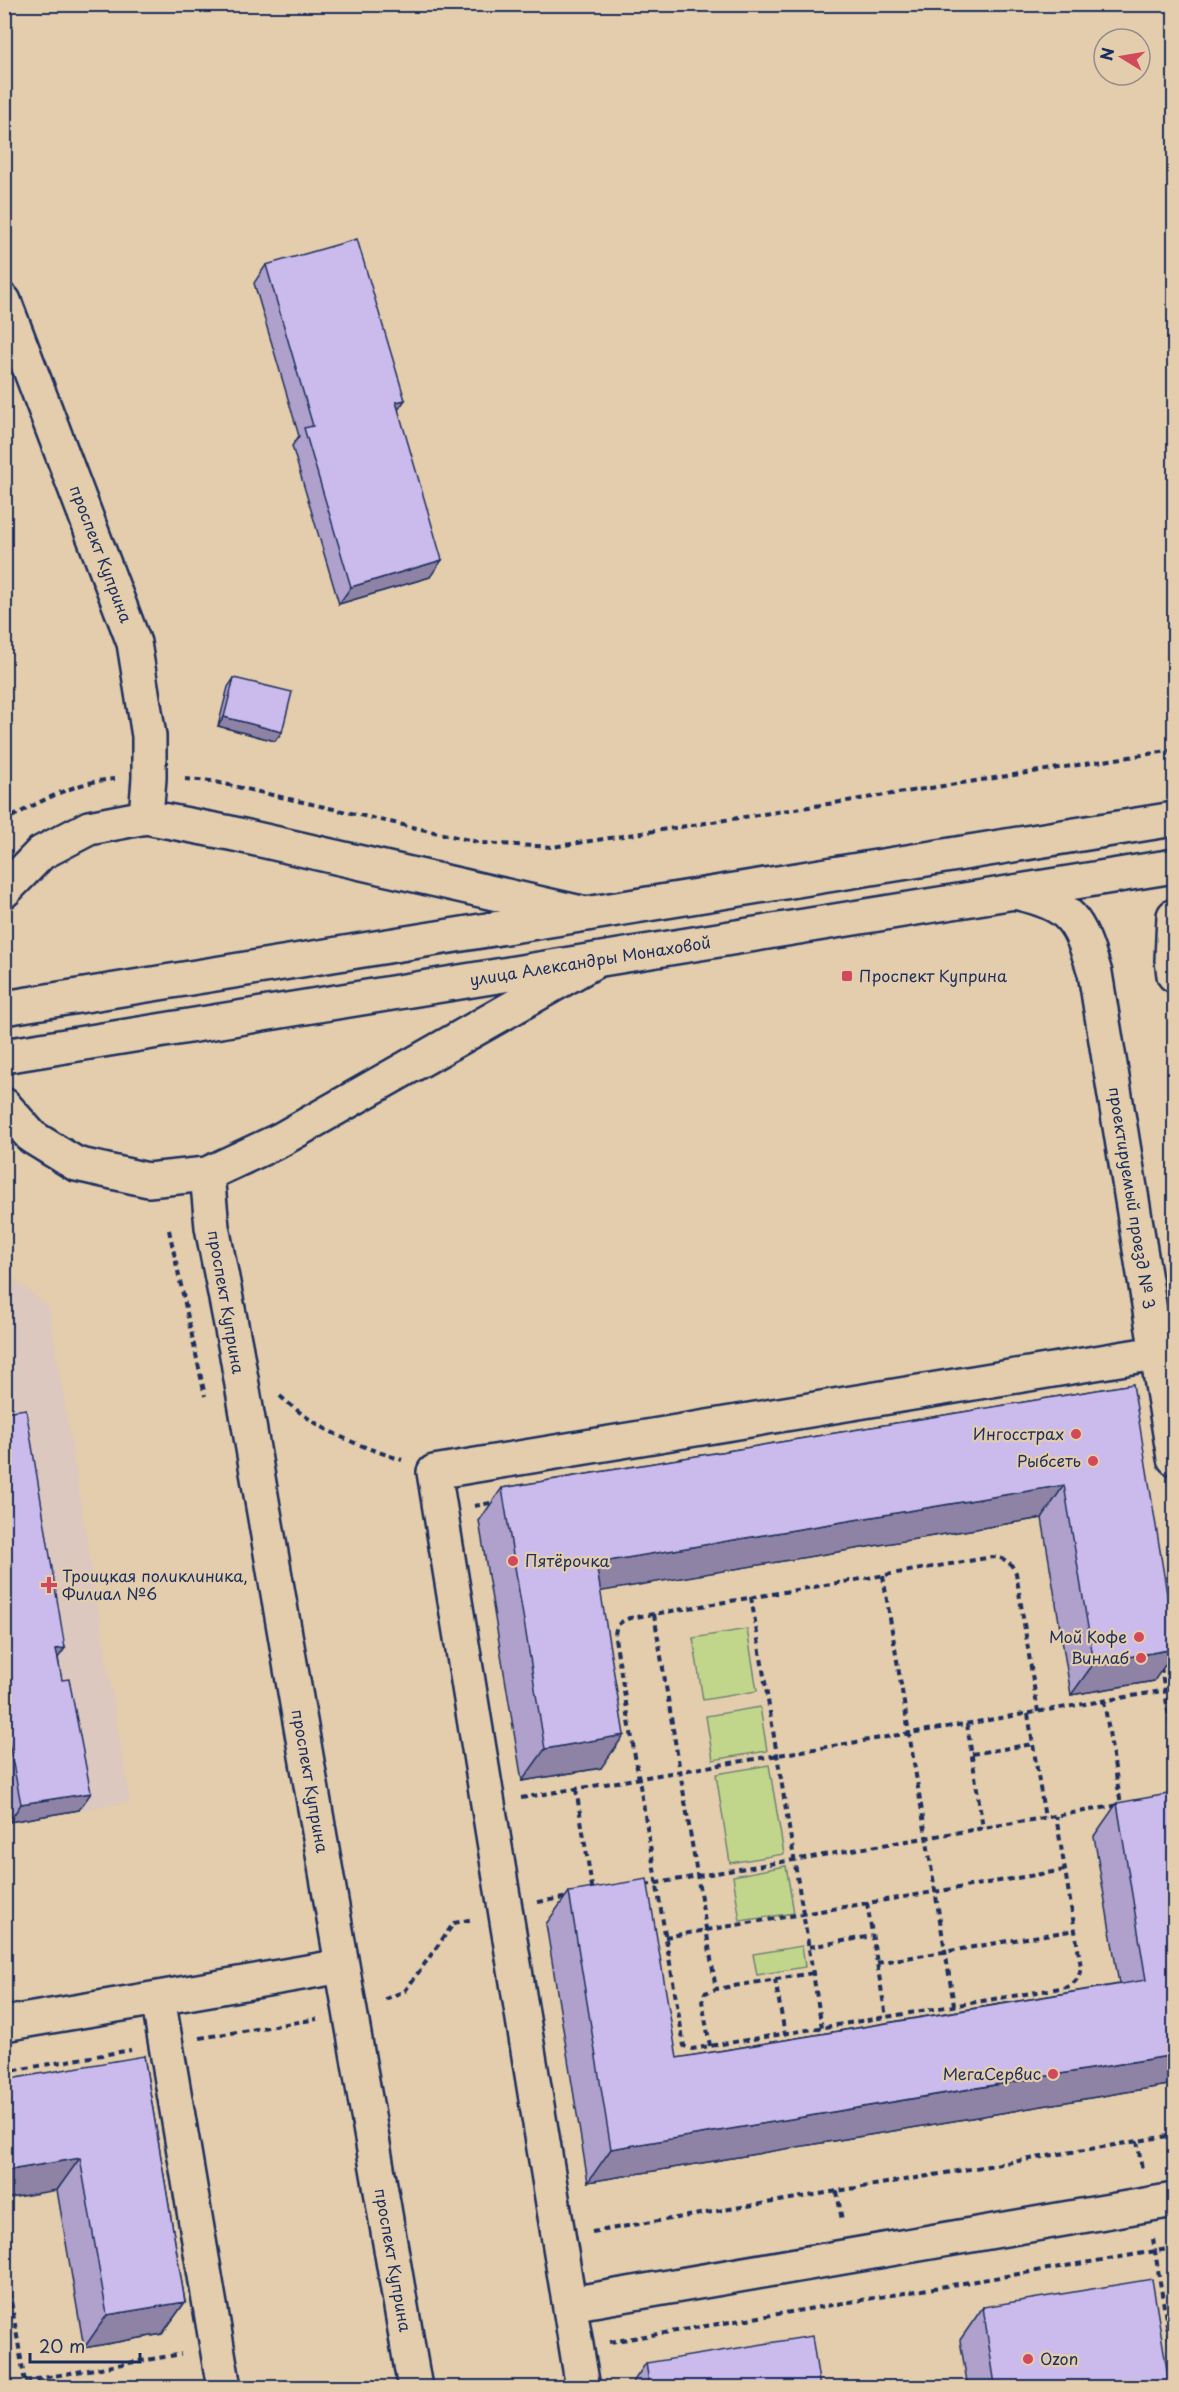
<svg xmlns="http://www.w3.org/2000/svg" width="1179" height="2392" viewBox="0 0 1179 2392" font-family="'Playpen Sans',sans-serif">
	<rect width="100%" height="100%" fill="#e3cdac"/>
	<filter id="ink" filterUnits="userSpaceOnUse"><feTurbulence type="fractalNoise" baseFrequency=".0167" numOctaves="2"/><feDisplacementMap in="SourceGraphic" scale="12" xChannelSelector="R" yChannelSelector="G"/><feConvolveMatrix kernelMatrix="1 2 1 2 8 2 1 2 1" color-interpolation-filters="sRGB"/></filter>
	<g filter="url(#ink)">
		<!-- built -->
		<path fill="#dcc8bf" d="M5,1270L49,1308L130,1802L5,1822Z"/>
		<!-- green -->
		<path fill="#c2d68b" stroke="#6e8274" stroke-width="1.5" d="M747,1629L757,1691L703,1700L693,1638Z
			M760,1707L767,1751L713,1760L706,1716Z
			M769,1765L784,1854L730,1863L716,1774Z
			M786,1866L794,1913L740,1921L733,1876Z
			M802,1946L805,1967L757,1975L753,1954Z"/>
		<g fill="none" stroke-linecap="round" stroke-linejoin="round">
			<!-- minor casing -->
			<g stroke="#1b2f5e" stroke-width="38">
				<path id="minor" d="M4,301L134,643L149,736V778L146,817
					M4,891L41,853L89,828L146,817L230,833L586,914
					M1014,892C1072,905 1078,918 1095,973L1174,1458
					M1174,916L1172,960L1174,975
					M4,1105L32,1137L76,1164L148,1180L207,1174L280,1140L595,961
					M207,1174L212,1227L236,1350L415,2388
					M158,1998L342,1966
					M4,2024L158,1998L224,2388
					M570,2304L1174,2200
					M583,2388L434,1472L1174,1350"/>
			</g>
			<!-- major casing -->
			<g stroke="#1b2f5e" stroke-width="38">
				<path id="major" d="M4,1008L1174,819
					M4,1056L1174,866"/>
			</g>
			<!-- path -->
			<path stroke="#1b2f5e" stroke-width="4" stroke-dasharray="6 4.5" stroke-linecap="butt" d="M185,779L211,781L482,843L552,847L1174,750
				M4,811L6,820
				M4,823L6,820C40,802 75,781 115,779
				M169,1230L205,1396
				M280,1396C319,1431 354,1444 402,1460
				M474,1506L496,1502
				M883,1576L954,2005
				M751,1597L822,2028
				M654,1614L716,1989
				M1161,1667L1174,1749
				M1104,1701L1121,1805
				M1038,1712L1016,1573C1010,1561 1005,1558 992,1557L630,1618C619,1622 615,1625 615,1638L684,2046L692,2049L1067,1987C1077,1982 1079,1977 1081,1967L1056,1816
				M1028,1714L1045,1818
				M967,1724L983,1828
				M972,1754L1033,1744
				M576,1789L593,1893
				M521,1798L1174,1689
				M645,1885L1120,1805
				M538,1902L569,1897
				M867,1903L886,2017
				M665,1937L1065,1870
				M809,1947L872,1936
				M877,1963L1075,1930
				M775,1979L785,2034
				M385,1999L405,1991L454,1923L473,1919
				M200,2038L317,2019
				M710,2046L702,2001L705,1993L716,1989L813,1973
				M4,2072L131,2050
				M1137,2141L1142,2169
				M837,2191L842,2221
				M592,2232L1174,2135
				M1153,2239L1174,2368
				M4,2261L26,2388
				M610,2342L1174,2248
				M25,2381L181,2354"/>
			<!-- minor -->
			<use href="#minor" stroke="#e3cdac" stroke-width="33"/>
			<!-- major -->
			<use href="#major" stroke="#e3cdac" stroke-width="33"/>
		</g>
		<!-- wall -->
		<path fill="#afa1cb" stroke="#1b2f5e" stroke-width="1.5" d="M266,265L398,409L430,577L339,604L292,446L299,436L254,283Z
			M234,678L282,732L275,741L218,726L228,687Z
			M1133,1384L1154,1681L1071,1695L1042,1518L600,1591L601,1768L522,1781L479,1521L502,1488Z
			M4,1412L65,1648L58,1657L79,1810L9,1822L4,1799Z
			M1117,1803L1174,2084L588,2182L546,1924L569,1892L677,2058L1119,1984L1094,1836Z
			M144,2056L185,2302L162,2334L84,2348L57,2190Z
			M983,2307L1170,2388H968L960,2340Z
			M646,2363L820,2388H629Z"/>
		<!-- shaded-wall -->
		<path fill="#8e83a5" stroke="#1b2f5e" stroke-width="1.5" d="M405,400L393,417L396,402Z
			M442,560L430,577L339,604L351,587Z
			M224,717L282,732L275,741L218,726Z
			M1064,1485L1042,1518L573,1596L596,1563Z
			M65,1648L53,1665L56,1649Z
			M1174,1649V1652L1154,1681L1071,1695L1094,1663Z
			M624,1735L601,1768L522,1781L545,1749Z
			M91,1793L79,1810L9,1822L21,1804Z
			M1174,2055V2084L588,2182L611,2149Z
			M80,2158L57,2190L4,2199V2171Z
			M185,2302L162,2334L84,2348L107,2315Z"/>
		<!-- building -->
		<path fill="#cbbbec" stroke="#1b2f5e" stroke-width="1.5" d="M357,239L405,400L396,402L442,560L351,587L304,428L313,426L266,265Z
			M234,678L292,692L282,732L224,717Z
			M1133,1384L1174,1637V1649L1094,1663L1064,1485L596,1563L624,1735L545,1749L502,1488Z
			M26,1409L65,1648L56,1649L62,1680L69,1679L91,1793L21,1804L4,1718V1412Z
			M1174,1793V2055L611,2149L569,1892L647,1879L677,2058L1146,1980L1117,1803Z
			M144,2056L185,2302L107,2315L80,2158L4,2171V2080Z
			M1152,2279L1170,2388H978L995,2385L983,2307Z
			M812,2336L820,2388H650L646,2363Z"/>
	</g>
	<!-- markers -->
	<g fill="#d1495b" stroke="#e3cdac" stroke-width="2">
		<rect x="841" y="970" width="12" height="12" rx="3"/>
		<circle cx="1076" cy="1434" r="6"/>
		<circle cx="1093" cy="1461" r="6"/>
		<circle cx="513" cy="1561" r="6"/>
		<path d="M46 1576h6v6h6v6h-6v6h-6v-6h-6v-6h6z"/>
		<circle cx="1139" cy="1637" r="6"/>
		<circle cx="1141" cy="1658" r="6"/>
		<circle cx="1053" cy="2074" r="6"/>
		<circle cx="1028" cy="2359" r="6"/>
	</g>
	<g text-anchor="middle" stroke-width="4.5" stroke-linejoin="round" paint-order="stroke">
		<!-- street labels -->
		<g font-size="16" fill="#1b2f5e" stroke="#e3cdac">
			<text transform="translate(101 554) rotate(69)" y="6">проспект Куприна</text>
			<text transform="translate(590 961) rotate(-9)" y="6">улица Александры Монаховой</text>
			<text transform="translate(1132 1198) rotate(81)" y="6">проектируемый проезд № 3</text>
			<text transform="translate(226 1302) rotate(80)" y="6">проспект Куприна</text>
			<text transform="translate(310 1781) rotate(80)" y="6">проспект Куприна</text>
			<text transform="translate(393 2260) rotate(80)" y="6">проспект Куприна</text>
		</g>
		<!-- poi labels -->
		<g font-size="16" fill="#1b2f5e" stroke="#e3cdac" text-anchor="end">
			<text x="859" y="982" text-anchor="start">Проспект Куприна</text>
			<text x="1064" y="1440">Ингосстрах</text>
			<text x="1081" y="1467">Рыбсеть</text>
			<text x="525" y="1567" text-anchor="start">Пятёрочка</text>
			<text x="62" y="1582" text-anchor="start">Троицкая поликлиника,<tspan x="62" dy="18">Филиал №6</tspan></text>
			<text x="1127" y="1643">Мой Кофе</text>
			<text x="1129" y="1664">Винлаб</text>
			<text x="1041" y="2080">МегаСервис</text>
			<text x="1040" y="2365" text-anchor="start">Ozon</text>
		</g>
	</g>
	<!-- margin -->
	<rect width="1179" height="2392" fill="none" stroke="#e3cdac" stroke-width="24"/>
	<rect x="12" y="12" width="1155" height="2368" fill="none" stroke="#1b2f5e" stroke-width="2" filter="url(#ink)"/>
	<!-- north arrow -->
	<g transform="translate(1122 57) rotate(281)"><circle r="28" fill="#e3cdac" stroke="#938e8d" stroke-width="1.5"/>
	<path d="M0-4.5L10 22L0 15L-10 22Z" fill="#d1495b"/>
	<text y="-9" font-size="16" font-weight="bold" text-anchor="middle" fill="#1b2f5e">N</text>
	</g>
	<!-- scale -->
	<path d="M30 2353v9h110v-9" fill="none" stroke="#1b2f5e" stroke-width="3"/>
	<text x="39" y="2353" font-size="18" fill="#1b2f5e" stroke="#e3cdac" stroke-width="4.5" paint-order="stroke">20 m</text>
</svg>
